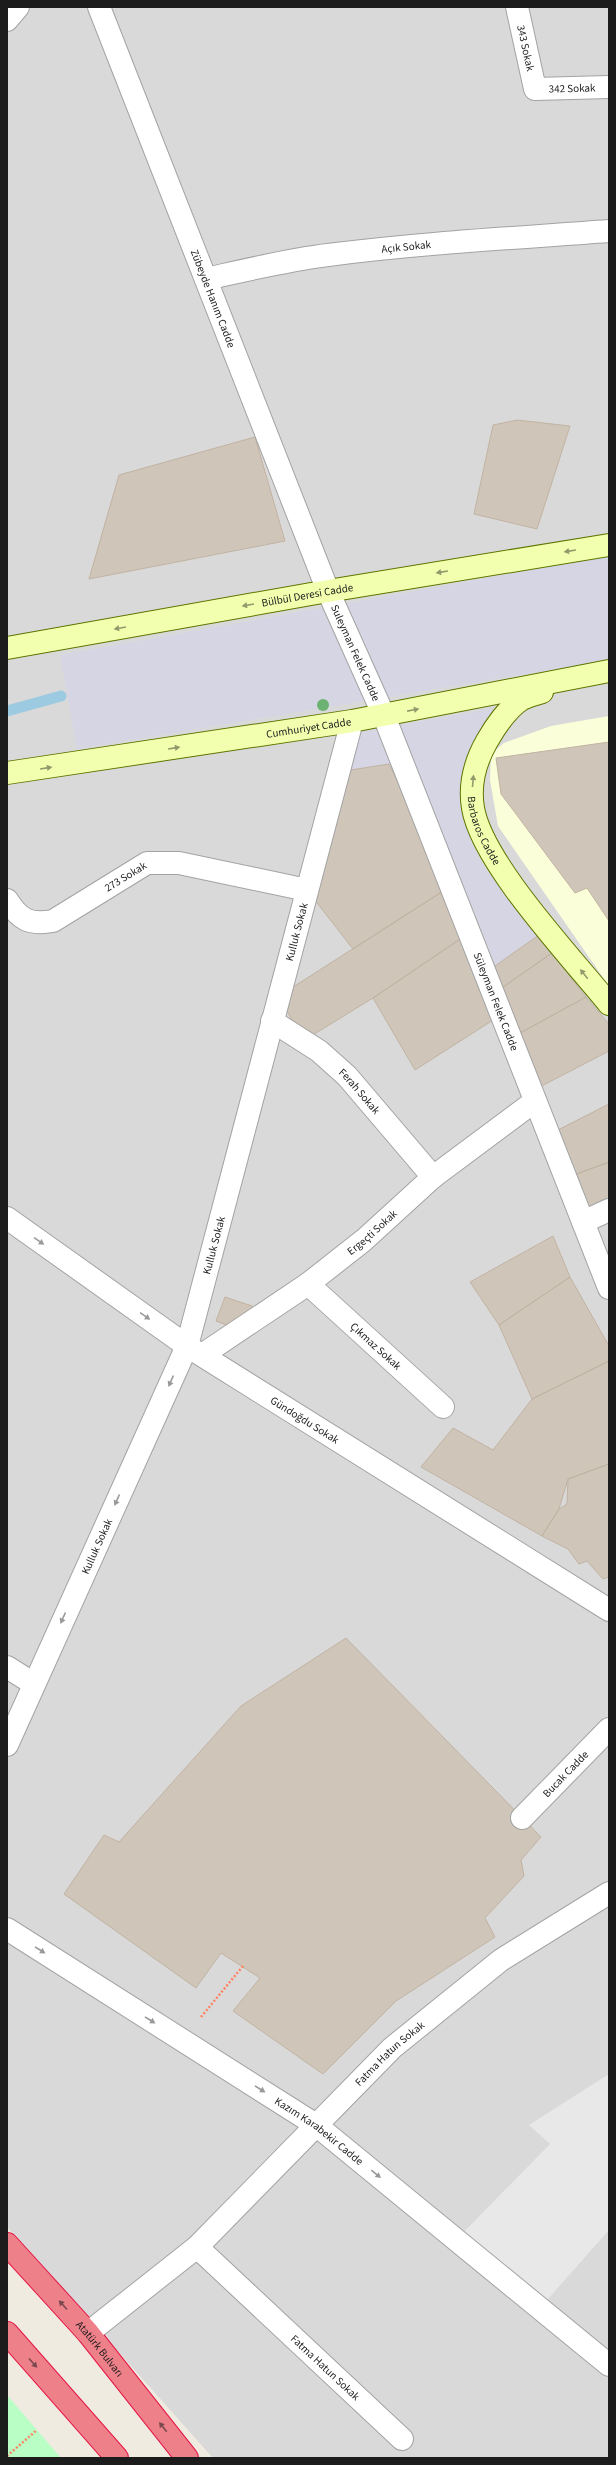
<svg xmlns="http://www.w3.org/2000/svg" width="616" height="2465" viewBox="0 0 616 2465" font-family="'Source Sans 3',sans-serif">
	<rect width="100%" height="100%" fill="#efebe0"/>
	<!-- residential -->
	<path fill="#dad9d9" d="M7,7H609V2458H213L7,2227Z"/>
	<!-- education -->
	<path fill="#fbffd9" d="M609,716V986L498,826L490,780L491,754L504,743L551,726Z"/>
	<!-- park -->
	<path fill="#b8fec5" d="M7,2395L61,2458H7Z"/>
	<!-- parking -->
	<path fill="#e8e8e8" d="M609,2074V2230L540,2308L456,2240L550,2144L529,2125Z"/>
	<!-- plaza -->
	<path fill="#d6d5e4" d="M609,556V660L77,749L60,655Z
		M495,708L484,726L469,763L461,805L471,842L485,868L539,935L485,973L389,764L338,772L349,734Z"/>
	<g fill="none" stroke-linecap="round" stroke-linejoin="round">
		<!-- stream -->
		<path stroke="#9ccae1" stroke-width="11" d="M7,711L61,696"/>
	</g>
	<!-- building -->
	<path fill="#cfc5b9" stroke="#c1b3a2" d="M517,420L570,426L537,529L474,514L493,425Z
		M255,437L285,541L89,579L119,475Z
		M609,742V921L587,888L575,893L501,794L496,758Z
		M389,764L451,886L353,949L307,890L338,772Z
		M451,886L469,933L373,998L303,1041L279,996Z
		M469,933L501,1015L415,1070L373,998Z
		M539,935L552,953L493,994L485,973Z
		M552,953L586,997L511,1038L493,994Z
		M586,997L609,1024V1051L532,1091L511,1038Z
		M609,1104V1162L566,1178L548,1135Z
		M609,1162V1210L583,1222L566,1178Z
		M553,1236L570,1277L499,1325L470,1282Z
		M570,1277L609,1346V1361L532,1399L499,1325Z
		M225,1297L258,1308L235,1328L216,1321Z
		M609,1361V1464L568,1479L559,1509L542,1536L421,1467L453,1428L493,1450L532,1399Z
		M609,1464V1577L603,1579L587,1561L579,1564L568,1549L542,1536L559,1509L567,1504L568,1479Z
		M346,1638L541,1837L521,1860L524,1876L485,1918L495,1937L396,2001L323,2074L233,2011L260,1978L221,1953L196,1988L64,1894L104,1835L119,1842L241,1706Z"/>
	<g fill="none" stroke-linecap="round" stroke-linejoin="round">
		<!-- street casing -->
		<g stroke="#a3a3a3" stroke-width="24">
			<g id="street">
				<path id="s1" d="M99,7L328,591L384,716L609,1288"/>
				<path id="s2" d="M517,7L535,89L609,87"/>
				<path d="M7,20L18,7"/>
				<path id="s3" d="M206,279C246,270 287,260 328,255C421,243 515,238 609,231"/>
				<path id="s4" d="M7,900C20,920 29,925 53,921L147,863H179L307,890"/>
				<path id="s5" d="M272,1021L319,1051L347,1076L433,1177"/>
				<path id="s6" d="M7,1218L187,1346L609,1610"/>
				<path d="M583,1222L609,1210"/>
				<path id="s7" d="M308,1284L443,1407"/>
				<path id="s8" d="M202,1355L308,1284L364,1240L433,1177L535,1101"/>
				<path d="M7,1667L34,1684"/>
				<path id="s9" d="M7,1745L187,1346L352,721"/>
				<path id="s10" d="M522,1818L609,1729"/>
				<path id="s11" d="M7,1929L316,2125L609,2365"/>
				<path id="s12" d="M197,2247L402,2439"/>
				<path id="s13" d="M88,2333L197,2247L392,2048L501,1960L609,1893"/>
			</g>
		</g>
		<!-- secondary casing -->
		<g stroke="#5c7600" stroke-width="24">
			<g id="secondary">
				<path id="s14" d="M7,648L328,591L609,545"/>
				<path id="s15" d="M542,692C536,694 528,696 522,699C508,708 495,727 487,741C475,762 469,784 473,808C482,863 572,958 609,1004"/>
				<path id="s16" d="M7,773L352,721L609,671"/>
			</g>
		</g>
		<!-- highway casing -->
		<g stroke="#e61445" stroke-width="24">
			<g id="highway">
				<path id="s17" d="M7,2244L88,2333L187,2458"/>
				<path d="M7,2333L117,2458"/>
			</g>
		</g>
		<!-- path -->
		<path stroke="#ff8261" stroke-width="2.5" stroke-dasharray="2 2" stroke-linecap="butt" d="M201,2017L243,1966
			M7,2456L37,2430"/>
		<!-- street -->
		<use href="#street" stroke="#fff" stroke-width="22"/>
		<!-- secondary -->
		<use href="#secondary" stroke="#f2ffae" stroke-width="22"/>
		<!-- highway -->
		<use href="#highway" stroke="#ee8089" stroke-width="22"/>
	</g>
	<!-- trees -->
	<circle fill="#6cb273" cx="323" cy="705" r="6"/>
	<!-- one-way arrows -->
	<defs><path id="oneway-solid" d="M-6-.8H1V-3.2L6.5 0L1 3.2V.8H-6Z"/></defs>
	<g fill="#92996c">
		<use href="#oneway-solid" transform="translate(570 551) rotate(171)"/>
		<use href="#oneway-solid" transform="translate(442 572) rotate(171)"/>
		<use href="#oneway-solid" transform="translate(248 605) rotate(170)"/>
		<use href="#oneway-solid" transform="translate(120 628) rotate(170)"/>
		<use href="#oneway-solid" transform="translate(413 710) rotate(-11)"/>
		<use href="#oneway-solid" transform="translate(174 748) rotate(-9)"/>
		<use href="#oneway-solid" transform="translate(46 768) rotate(-9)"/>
		<use href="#oneway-solid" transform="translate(473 781) rotate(-85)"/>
		<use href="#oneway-solid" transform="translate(584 974) rotate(-129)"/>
	</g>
	<g fill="#999">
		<use href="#oneway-solid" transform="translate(39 1241) rotate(35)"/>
		<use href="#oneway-solid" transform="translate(145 1316) rotate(35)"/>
		<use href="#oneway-solid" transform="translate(171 1381) rotate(114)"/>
		<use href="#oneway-solid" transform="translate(117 1500) rotate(114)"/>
		<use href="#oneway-solid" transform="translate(63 1618) rotate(114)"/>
		<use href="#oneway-solid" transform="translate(40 1950) rotate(32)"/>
		<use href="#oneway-solid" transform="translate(150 2020) rotate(32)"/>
		<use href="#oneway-solid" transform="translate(260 2089) rotate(32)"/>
		<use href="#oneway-solid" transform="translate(376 2174) rotate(39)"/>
	</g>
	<g fill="#7a494d">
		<use href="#oneway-solid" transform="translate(63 2305) rotate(-132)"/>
		<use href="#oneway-solid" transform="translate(33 2363) rotate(48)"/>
		<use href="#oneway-solid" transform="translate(163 2427) rotate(-128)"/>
	</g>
	<g text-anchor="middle" stroke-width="3.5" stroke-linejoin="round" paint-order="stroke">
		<!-- street labels -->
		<g font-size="11" fill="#1c1c1c" stroke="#fff">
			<text dy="4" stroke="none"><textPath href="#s2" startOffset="42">343 Sokak</textPath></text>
			<text dy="4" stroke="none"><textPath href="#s2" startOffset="121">342 Sokak</textPath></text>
			<text dy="4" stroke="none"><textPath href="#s3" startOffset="203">Açık Sokak</textPath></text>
			<text dy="4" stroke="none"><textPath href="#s1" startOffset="313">Zübeyde Hanım Cadde</textPath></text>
			<text dy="4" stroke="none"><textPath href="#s14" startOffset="305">Bülbül Deresi Cadde</textPath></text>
			<text dy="4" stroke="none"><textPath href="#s1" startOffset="695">Suleyman Felek Cadde</textPath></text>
			<text dy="4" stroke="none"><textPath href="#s16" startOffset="305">Cumhuriyet Cadde</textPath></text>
			<text dy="4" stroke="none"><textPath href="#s15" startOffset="171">Barbaros Cadde</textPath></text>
			<text dy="4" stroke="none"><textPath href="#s4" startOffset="140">273 Sokak</textPath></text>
			<text dy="4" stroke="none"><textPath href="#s9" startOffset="866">Kulluk Sokak</textPath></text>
			<text dy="4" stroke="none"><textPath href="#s1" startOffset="1071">Süleyman Felek Cadde</textPath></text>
			<text dy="4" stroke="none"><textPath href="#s5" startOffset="113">Ferah Sokak</textPath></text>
			<text dy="4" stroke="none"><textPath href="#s8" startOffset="210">Ergeçti Sokak</textPath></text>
			<text dy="4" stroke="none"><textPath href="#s9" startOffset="542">Kulluk Sokak</textPath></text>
			<text dy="4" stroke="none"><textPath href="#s7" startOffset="92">Çıkmaz Sokak</textPath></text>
			<text dy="4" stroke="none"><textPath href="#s6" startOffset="360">Gündoğdu Sokak</textPath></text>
			<text dy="4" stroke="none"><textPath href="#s9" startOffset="218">Kulluk Sokak</textPath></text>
			<text dy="4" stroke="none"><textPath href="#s10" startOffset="62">Bucak Cadde</textPath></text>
			<text dy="4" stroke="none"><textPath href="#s13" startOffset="412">Fatma Hatun Sokak</textPath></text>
			<text dy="4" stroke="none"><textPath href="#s11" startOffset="372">Kazım Karabekir Cadde</textPath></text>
			<text dy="4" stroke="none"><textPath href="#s17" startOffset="140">Atatürk Bulvarı</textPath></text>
			<text dy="4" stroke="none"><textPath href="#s12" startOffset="176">Fatma Hatun Sokak</textPath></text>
		</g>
	</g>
	<!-- border -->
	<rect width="616" height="2465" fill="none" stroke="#1c1c1c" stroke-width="16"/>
</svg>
